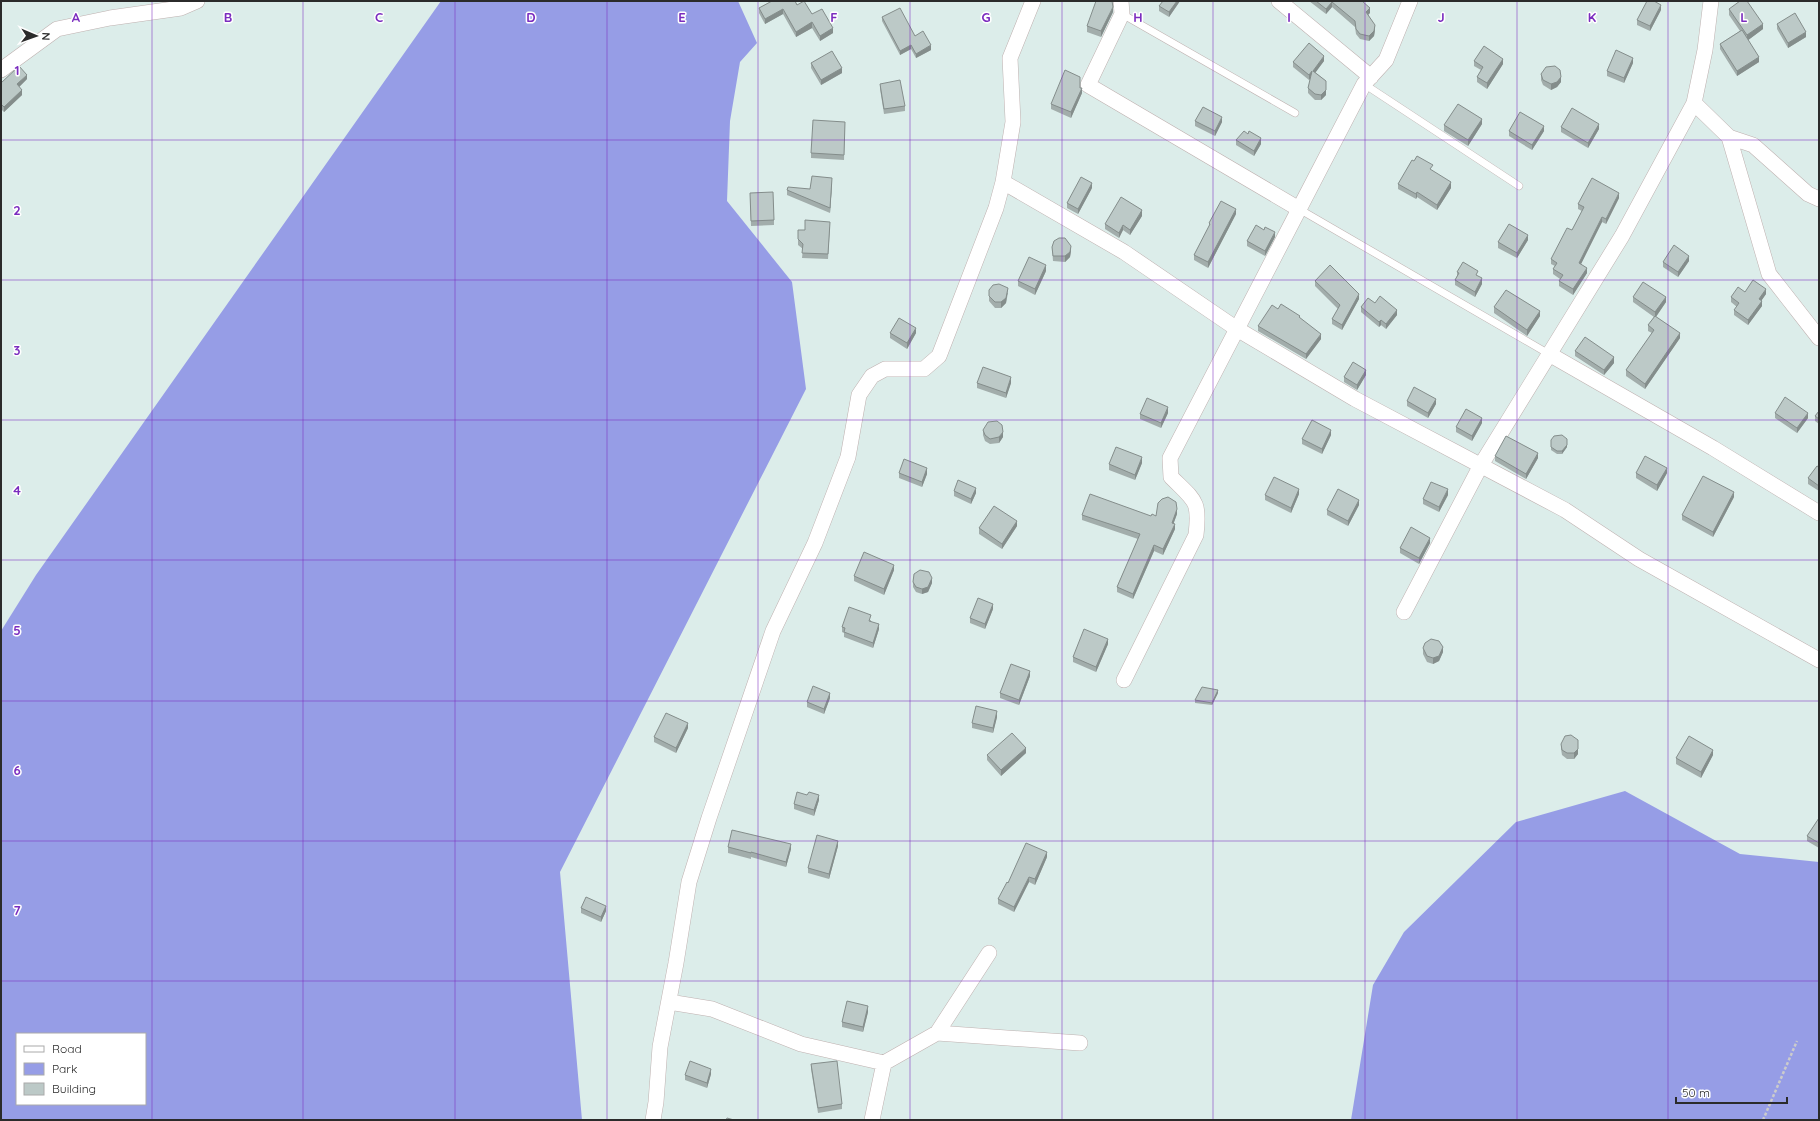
<svg xmlns="http://www.w3.org/2000/svg" width="1820" height="1121" viewBox="0 0 1820 1121" font-family="Quicksand,sans-serif">
	<rect width="100%" height="100%" fill="#dcedea"/>
	<!-- green -->
	<path fill="#969de6" fill-rule="evenodd" d="M441,1H738L757,43L740,62L730,121L727,201L792,282L806,389L560,872L582,1120H1V631L36,575ZM17,1034H145V1104H17Z
		M1625,791L1740,854L1819,862V1120H1351L1373,985L1404,932L1516,822Z"/>
	<g fill="none" stroke-linecap="round" stroke-linejoin="round">
		<!-- service casing -->
		<g stroke="#bfb1b0" stroke-width="8">
			<path id="service" d="M1122,14L1295,113
				M1364,84L1519,186
				M1299,209L1549,354"/>
		</g>
		<!-- minor casing -->
		<g stroke="#bfb1b0" stroke-width="16">
			<path id="minor" d="M1121,1L1122,14L1088,85L1299,209
				M1279,1L1371,77
				M1711,1L1705,50L1694,103L1729,137L1769,274L1819,338
				M1,70L57,29L110,18L181,8L197,1
				M1729,137L1753,145L1808,194L1819,199
				M1003,182L1124,252L1237,329L1355,399L1565,510L1639,559L1819,660
				M1549,354L1713,448L1819,513
				M1404,612L1481,465L1622,236L1694,103
				M1124,680L1196,535C1200,500 1195,501 1171,477L1170,458L1364,84L1386,60L1410,1
				M669,1002L712,1009L801,1044L884,1063L872,1120
				M937,1033L989,953
				M884,1063L937,1033L1080,1043
				M653,1120L656,1102L660,1047L676,963L689,882L709,818L773,631L815,543L848,457L859,395L872,376L885,369H924L939,356L996,208L1003,182L1013,122L1010,58L1033,1"/>
		</g>
		<!-- path -->
		<path stroke="#ccc" stroke-width="2.5" stroke-dasharray="3 2" stroke-linecap="butt" d="M1763,1120L1797,1041"/>
		<!-- service -->
		<use href="#service" stroke="#fff" stroke-width="7"/>
		<!-- minor -->
		<use href="#minor" stroke="#fff" stroke-width="15"/>
	</g>
	<!-- wall -->
	<path fill="#a2adab" d="M770,1H795L797,5L812,14L833,33L820,41L812,28L796,37L783,14L765,24L759,13V8L770,2Z
		M1180,1L1169,17L1159,11V6Z
		M1309,1H1362L1370,13L1368,14L1375,30L1374,36L1369,41L1360,39L1356,34L1355,27L1332,7L1326,14Z
		M1729,9L1763,29L1748,40L1759,62L1737,76L1720,49V44L1740,31L1729,15Z
		M1661,10L1650,31L1637,25V20Z
		M1113,12L1101,37L1087,32V26Z
		M882,17L915,36L931,50L916,58L911,49L900,55L882,21Z
		M1777,24L1806,37L1788,48L1777,29Z
		M1324,61L1315,72L1326,81V95L1321,100H1315L1308,93V88L1311,78L1309,80L1293,67V62Z
		M1474,61L1503,64L1487,89L1477,82V77L1481,70L1474,66Z
		M811,63L842,73L821,85L811,68Z
		M1633,63L1624,83L1607,76V71Z
		M1541,74L1561,82L1557,87L1551,90L1543,85L1541,80Z
		M27,79L19,87L22,95L4,112L1,109V83Z
		M880,84L905,106V111L884,114L880,89Z
		M1080,88L1082,93L1071,118L1051,109V104Z
		M1195,121L1222,122L1215,136L1195,126Z
		M845,122L844,160L811,158V153Z
		M1482,124L1468,146L1444,131V125Z
		M1561,127L1599,129L1588,148L1561,132Z
		M1509,131H1544L1532,150L1509,136Z
		M1248,134L1261,144L1254,156L1236,145V140Z
		M1432,170L1451,188L1437,210L1417,197L1416,199L1398,189V184Z
		M832,184L830,213L787,195V190L810,189Z
		M1092,188L1078,214L1067,208V203Z
		M750,198L774,220V225L751,226Z
		M1619,198L1606,224L1602,222L1581,264L1587,273L1573,295L1559,286V281L1560,279L1553,274V269L1555,266L1551,264V259L1572,230L1582,211L1578,209V204Z
		M1236,214L1208,268L1194,260V255L1209,227V223Z
		M1142,216L1130,235L1123,230L1119,238L1105,229V224Z
		M830,227L828,259L802,258L803,249L798,245V239L805,230Z
		M1275,237L1265,256L1247,246V241Z
		M1528,240L1517,258L1498,248V242Z
		M1052,247L1071,251L1070,257L1065,262L1053,261Z
		M1689,261L1678,277L1663,267V262Z
		M1046,271L1035,295L1018,286V281Z
		M1457,272L1482,284L1475,297L1455,285V280L1457,276Z
		M1315,281L1359,299L1342,330L1332,324V319L1338,309L1315,286Z
		M989,290L1008,293L1006,303L1001,308H995L989,301Z
		M1745,292L1766,294L1761,301L1762,306L1748,325L1734,315V310L1737,307L1731,302V297Z
		M1633,297L1666,302L1656,317L1680,338L1645,389L1626,376V370L1652,333L1648,331V325L1654,317L1633,302Z
		M1375,303L1397,315L1386,329L1381,325L1379,327L1361,312V307Z
		M1494,307L1540,316L1527,336L1494,313Z
		M1278,309L1300,318L1321,339L1306,359L1258,331V326Z
		M890,333H916L907,349L890,338Z
		M1575,351L1614,363L1604,375L1575,356Z
		M1366,375L1357,390L1344,382V377Z
		M977,383H1011L1006,398L977,388Z
		M1407,401L1436,404L1428,418L1407,406Z
		M1819,411V424L1815,421V416Z
		M1168,413L1161,428L1140,419V414Z
		M1775,413L1808,418L1797,433L1775,418Z
		M1482,423L1472,441L1456,432V427Z
		M983,430L1003,437L999,443L990,444L985,441L983,435Z
		M1331,435L1322,454L1302,444V439Z
		M1551,440L1567,447L1562,454H1557L1551,450Z
		M1495,456L1538,458L1526,479L1495,461Z
		M1142,463L1135,480L1109,470V464Z
		M1819,467V491L1808,484V478Z
		M899,473L927,474L922,487L899,478Z
		M1636,473H1667L1657,491L1636,478Z
		M954,491L976,493L971,504L954,496Z
		M1299,494L1291,513L1265,500V495Z
		M1448,495L1439,512L1423,504V499Z
		M1734,497L1713,537L1682,520V515Z
		M1359,505L1348,526L1327,515V510Z
		M1177,514L1173,524L1175,529L1163,555L1154,551L1133,599L1117,592V587L1138,539L1082,520V515L1151,516Z
		M1017,526L1002,549L979,534V528Z
		M1430,543L1419,564L1400,553V548Z
		M894,570L884,595L854,581V576Z
		M913,582L932,583L928,592L922,594L916,592L913,587Z
		M993,609L985,629L970,623V618Z
		M871,620V621L879,629L873,648L844,637V633L842,632V627Z
		M1108,644L1096,672L1073,662V657Z
		M1423,648L1443,652L1439,661L1433,664L1427,662L1423,654Z
		M1030,676L1019,705L1000,698V693Z
		M1218,693L1212,705L1195,703V700Z
		M830,698L824,714L807,707V702Z
		M997,717L993,733L972,728V723Z
		M688,728L676,753L654,742V737Z
		M1578,740V754L1574,759H1567L1562,755L1561,749V744Z
		M1026,753L1001,776L987,760V755Z
		M1713,755L1701,778L1676,764V758Z
		M819,800L814,816L794,809V804Z
		M1819,818V848L1807,841V836Z
		M838,846L829,879L808,873V868Z
		M728,847L791,849L786,867L751,857V859L728,853Z
		M1047,857L1035,885L1029,882L1014,912L998,904V899L1008,883Z
		M581,908L606,911L601,922L581,913Z
		M868,1012L863,1032L842,1027V1022Z
		M811,1064L842,1104V1109L818,1113L811,1069Z
		M711,1074L707,1088L685,1080V1075Z"/>
	<!-- shaded-wall -->
	<path fill="#848d8b" d="M1177,1H1180L1169,17V12Z
		M1332,2V7L1326,14V9Z
		M1661,5V10L1650,31V26Z
		M1113,7V12L1101,37V31Z
		M1370,8V13L1366,17V12Z
		M783,9V14L765,24V19Z
		M812,22V28L796,37V32Z
		M1763,24V29L1747,41V35Z
		M1375,25V30L1374,36L1369,41V36Z
		M833,28V33L820,41V36Z
		M1806,32V37L1788,48V43Z
		M911,45V49L900,55V51Z
		M931,45V50L916,58V54Z
		M1324,56V61L1313,76V71Z
		M1759,57V62L1737,76V71Z
		M1633,58V63L1624,83V78Z
		M1503,59V64L1487,89V83Z
		M842,68V73L821,85V80Z
		M1312,71V76L1309,80V75Z
		M27,75V79L17,89V84Z
		M1561,77V82L1557,87L1551,90V84Z
		M1082,88V93L1071,118V112Z
		M22,90V95L4,112V107Z
		M1326,90V95L1321,100V95Z
		M1222,117V122L1215,136V131Z
		M1482,119V124L1468,146V140Z
		M1599,124V129L1588,148V143Z
		M1544,126V131L1532,150V145Z
		M1261,138V144L1254,156V151Z
		M832,178V184L830,213V208Z
		M1451,182V188L1437,210V205Z
		M1092,183V188L1078,214V209Z
		M1417,192V197L1416,199V194Z
		M1619,193V198L1606,224V219Z
		M1236,209V214L1208,268V262Z
		M1142,210V216L1130,235V230Z
		M1602,217V222L1579,268V263Z
		M1123,225V230L1119,238V233Z
		M1275,232V237L1265,256V251Z
		M1528,235V240L1517,258V253Z
		M1071,246V251L1070,257L1065,262V256Z
		M1689,256V261L1678,277V272Z
		M1046,265V271L1035,295V289Z
		M1587,268V273L1573,295V289Z
		M1482,278V284L1475,297V292Z
		M1008,288L1006,303L1001,308V302Z
		M1766,289V294L1759,304V299Z
		M1359,294V299L1342,330V325Z
		M1666,297V302L1655,318V312Z
		M1762,301V306L1748,325V320Z
		M1397,310V315L1386,329V324Z
		M1540,311V316L1527,336V330Z
		M1381,320V325L1379,327V322Z
		M916,328V333L907,349V343Z
		M1680,333V338L1645,389V384Z
		M1321,334V339L1306,359V354Z
		M1614,357V363L1604,375V370Z
		M1366,370V375L1357,390V385Z
		M1011,377V383L1006,398V393Z
		M1436,399V404L1428,418V413Z
		M1168,407V413L1161,428V423Z
		M1808,413V418L1797,433V428Z
		M1482,418V423L1472,441V436Z
		M1331,430V435L1322,454V449Z
		M1003,432V437L999,443V437Z
		M1567,445V447L1562,454V451Z
		M1538,453V458L1526,479V474Z
		M1142,457V463L1135,480V475Z
		M927,468V474L922,487V482Z
		M1667,468V473L1657,491V485Z
		M976,488V493L971,504V499Z
		M1299,489V494L1291,513V508Z
		M1448,489V495L1439,512V507Z
		M1734,492V497L1713,537V532Z
		M1359,500V505L1348,526V521Z
		M1177,509V514L1172,528V523Z
		M1017,521V526L1002,549V544Z
		M1175,524V529L1163,555V549Z
		M1430,538V543L1419,564V558Z
		M1154,545V551L1133,599V594Z
		M894,565V570L884,595V589Z
		M932,578V583L928,592L922,594V589Z
		M993,604V609L985,629V624Z
		M879,624V629L873,648V643Z
		M1108,639V644L1096,672V667Z
		M1443,647V652L1439,661L1433,664V658Z
		M1030,671V676L1019,705V700Z
		M1218,690V693L1212,705V703Z
		M830,693V698L824,714V709Z
		M997,711V717L993,733V728Z
		M688,723V728L676,753V748Z
		M1026,748V753L1001,776V770Z
		M1578,749V754L1574,759V753Z
		M1713,750V755L1701,778V772Z
		M819,795V800L814,816V810Z
		M838,841V846L829,879V874Z
		M791,844V849L786,867V862Z
		M1047,852V857L1035,885V879Z
		M1029,877V882L1014,912V907Z
		M606,906V911L601,922V917Z
		M868,1006V1012L863,1032V1027Z
		M711,1069V1074L707,1088V1083Z"/>
	<!-- building -->
	<path fill="#bcc9c7" stroke="#848d8b" d="M772,1H795L797,5L804,1L812,14L822,9L833,28L820,36L812,22L796,32L783,9L765,19L759,8Z
		M1096,1H1112L1113,7L1101,31L1087,26Z
		M1163,1H1177L1169,12L1159,6Z
		M1316,1H1362L1370,8L1366,12L1375,25L1374,31L1369,36L1360,34L1356,29L1355,21L1332,2L1326,9Z
		M1647,1H1654L1661,5L1650,26L1637,20Z
		M1740,1H1747L1763,24L1747,35L1729,9Z
		M900,8L915,36L923,31L931,45L916,54L911,45L900,51L882,17Z
		M1795,13L1806,32L1788,43L1777,24Z
		M1742,30L1759,57L1737,71L1720,44Z
		M1309,43L1324,56L1313,71L1326,81V90L1321,95L1315,94L1308,88L1312,71L1309,75L1293,62Z
		M1484,46L1503,59L1487,83L1477,77L1483,67L1474,61Z
		M1616,50L1633,58L1624,78L1607,71Z
		M832,51L842,68L821,80L811,63Z
		M19,66L27,75L17,84L22,90L4,107L1,104V83Z
		M1555,66L1560,70L1561,77L1557,82L1551,84L1543,80L1541,74L1546,67Z
		M1065,70L1080,77V88H1082L1071,112L1051,104Z
		M900,80L905,106L884,109L880,84Z
		M1458,104L1482,119L1468,140L1444,125Z
		M1203,107L1222,117L1215,131L1195,121Z
		M1572,108L1599,124L1588,143L1561,127Z
		M1520,112L1544,126L1532,145L1509,131Z
		M813,120L845,122L844,155L811,153Z
		M1244,131L1248,134L1249,131L1261,138L1254,151L1236,140Z
		M1417,156L1433,165L1430,169L1451,182L1437,205L1417,192L1416,194L1398,184L1412,160L1414,161Z
		M812,176L832,178L830,208L787,190L788,187L810,189Z
		M1081,177L1092,183L1078,209L1067,203Z
		M1592,178L1619,193L1606,219L1602,217L1579,263L1587,268L1573,289L1559,281L1563,275L1553,269L1557,263L1551,259L1567,228L1572,230L1584,207L1578,204Z
		M773,192L774,220L751,221L750,193Z
		M1121,197L1142,210L1130,230L1123,225L1119,233L1105,224Z
		M1221,201L1236,209L1208,262L1194,255L1210,224L1209,223Z
		M805,220L830,222L828,254L802,253L803,244L798,239V230H805Z
		M1509,224L1528,235L1517,253L1498,242Z
		M1256,225L1264,230L1265,227L1275,232L1265,251L1247,241Z
		M1059,238H1065L1071,246L1070,252L1065,256H1053L1052,247L1054,241Z
		M1674,245L1689,256L1678,272L1663,262Z
		M1029,257L1046,265L1035,289L1018,281Z
		M1463,262L1478,271L1476,275L1482,278L1475,292L1455,280L1459,273L1457,272Z
		M1330,265L1359,294L1342,325L1332,319L1340,305L1315,281Z
		M1753,280L1766,289L1759,299L1762,301L1748,320L1734,310L1739,303L1731,297L1738,287L1745,292Z
		M1643,282L1666,297L1655,312L1633,297Z
		M999,284L1008,288L1006,298L1001,302H995L989,296V290L993,285Z
		M1506,290L1540,311L1527,330L1494,307Z
		M1380,296L1397,310L1386,324L1381,320L1379,322L1361,307L1368,298L1375,303Z
		M1281,304L1300,316L1299,317L1321,334L1306,354L1258,326L1272,305L1278,309Z
		M1655,316L1680,333L1645,384L1626,370L1654,330L1648,325Z
		M899,318L916,328L907,343L890,333Z
		M1585,337L1614,357L1604,370L1575,351Z
		M1353,362L1366,370L1357,385L1344,377Z
		M983,367L1011,377L1006,393L977,383Z
		M1414,387L1436,399L1428,413L1407,401Z
		M1785,397L1808,413L1797,428L1775,413Z
		M1147,398L1168,407L1161,423L1140,414Z
		M1466,409L1482,418L1472,436L1456,427Z
		M1819,411V419L1815,416Z
		M1312,420L1331,430L1322,449L1302,439Z
		M997,421L1002,425L1003,432L999,437L990,439L985,435L983,430L988,422Z
		M1562,435L1567,439V445L1562,451H1557L1551,447V440L1554,436Z
		M1506,436L1538,453L1526,474L1495,456Z
		M1116,447L1142,457L1135,475L1109,464Z
		M1645,456L1667,468L1657,485L1636,473Z
		M904,459L927,468L922,482L899,473Z
		M1817,466L1819,467V486L1808,478Z
		M1703,476L1734,492L1713,532L1682,515Z
		M1274,477L1299,489L1291,508L1265,495Z
		M958,480L976,488L971,499L954,491Z
		M1431,482L1448,489L1439,507L1423,499Z
		M1338,489L1359,500L1348,521L1327,510Z
		M1090,494L1151,516L1152,514L1156,516L1158,503L1162,499L1168,497L1176,502L1177,509L1172,523L1175,524L1163,549L1154,545L1133,594L1117,587L1140,534L1082,515Z
		M994,506L1017,521L1002,544L979,528Z
		M1411,527L1430,538L1419,558L1400,548Z
		M864,552L894,565L884,589L854,576Z
		M920,570L929,572L932,578L928,587L922,589L916,587L913,582L914,574Z
		M978,598L993,604L985,624L970,618Z
		M849,607L871,615L869,621L879,624L873,643L844,632L845,628L842,627Z
		M1084,629L1108,639L1096,667L1073,657Z
		M1431,639L1439,641L1443,647L1439,656L1433,658L1427,656L1423,648L1425,643Z
		M1011,664L1030,671L1019,700L1000,693Z
		M813,686L830,693L824,709L807,702Z
		M1202,687L1218,690L1212,703L1195,700Z
		M976,706L997,711L993,728L972,723Z
		M666,713L688,723L676,748L654,737Z
		M1012,733L1026,748L1001,770L987,755Z
		M1571,735L1578,740V749L1574,753H1567L1562,750L1561,744L1565,736Z
		M1689,736L1713,750L1701,772L1676,758Z
		M797,792L807,795L809,792L819,795L814,810L794,804Z
		M1819,818V843L1807,836Z
		M732,830L791,844L786,862L751,852V853L728,847Z
		M817,835L838,841L829,874L808,868Z
		M1026,843L1047,852L1035,879L1029,877L1014,907L998,899L1007,882L1008,883Z
		M586,897L606,906L601,917L581,908Z
		M847,1001L868,1006L863,1027L842,1022Z
		M690,1061L711,1069L707,1083L685,1075Z
		M837,1061L842,1104L818,1108L811,1064Z
		M727,1118L734,1120H726Z"/>
	<!-- grid -->
	<path fill="none" stroke="#7b2cbf" stroke-width="1" stroke-opacity="0.55" d="M152,1V1120M303,1V1120M455,1V1120M607,1V1120M758,1V1120M910,1V1120M1062,1V1120M1213,1V1120M1365,1V1120M1517,1V1120M1668,1V1120M1,140H1819M1,280H1819M1,420H1819M1,560H1819M1,701H1819M1,841H1819M1,981H1819"/>
	<g font-size="13" text-anchor="middle" font-weight="bold" fill="#7b2cbf" stroke="#fff" stroke-width="3" stroke-linejoin="round" paint-order="stroke">
		<text x="76" y="22">A</text>
		<text x="228" y="22">B</text>
		<text x="379" y="22">C</text>
		<text x="531" y="22">D</text>
		<text x="682" y="22">E</text>
		<text x="834" y="22">F</text>
		<text x="986" y="22">G</text>
		<text x="1138" y="22">H</text>
		<text x="1289" y="22">I</text>
		<text x="1441" y="22">J</text>
		<text x="1592" y="22">K</text>
		<text x="1744" y="22">L</text>
		<text x="17" y="75">1</text>
		<text x="17" y="215">2</text>
		<text x="17" y="355">3</text>
		<text x="17" y="495">4</text>
		<text x="17" y="635">5</text>
		<text x="17" y="775">6</text>
		<text x="17" y="915">7</text>
	</g>
	<!-- border -->
	<rect width="1820" height="1121" fill="none" stroke="#2b2b2b" stroke-width="4"/>
	<!-- legend -->
	<rect x="16" y="1033" width="130" height="72" fill="#ffffff" stroke="#aaaaaa"/>
	<rect x="24" y="1046" width="20" height="6" fill="#ffffff" stroke="#aaaaaa"/>
	<text x="52" y="1053" font-size="12" fill="#2b2b2b">Road</text>
	<rect x="24" y="1063" width="20" height="12" fill="#969de6" stroke="#aaaaaa"/>
	<text x="52" y="1073" font-size="12" fill="#2b2b2b">Park</text>
	<rect x="24" y="1083" width="20" height="12" fill="#bcc9c7" stroke="#aaaaaa"/>
	<text x="52" y="1093" font-size="12" fill="#2b2b2b">Building</text>
	<!-- north arrow -->
	<g transform="translate(36 36) rotate(92)" stroke="#ffffff" stroke-width="3" paint-order="stroke">
	<path d="M0-3L7 15L0 10L-7 15Z" fill="#2b2b2b"/>
	<text y="-6" font-size="11" font-weight="bold" text-anchor="middle" fill="#2b2b2b">N</text>
	</g>
	<!-- scale -->
	<path d="M1676 1097v6h111v-6" fill="none" stroke="#2b2b2b" stroke-width="2"/>
	<text x="1682" y="1097" font-size="12" fill="#2b2b2b" stroke="#ffffff" stroke-width="3" paint-order="stroke">50 m</text>
</svg>
